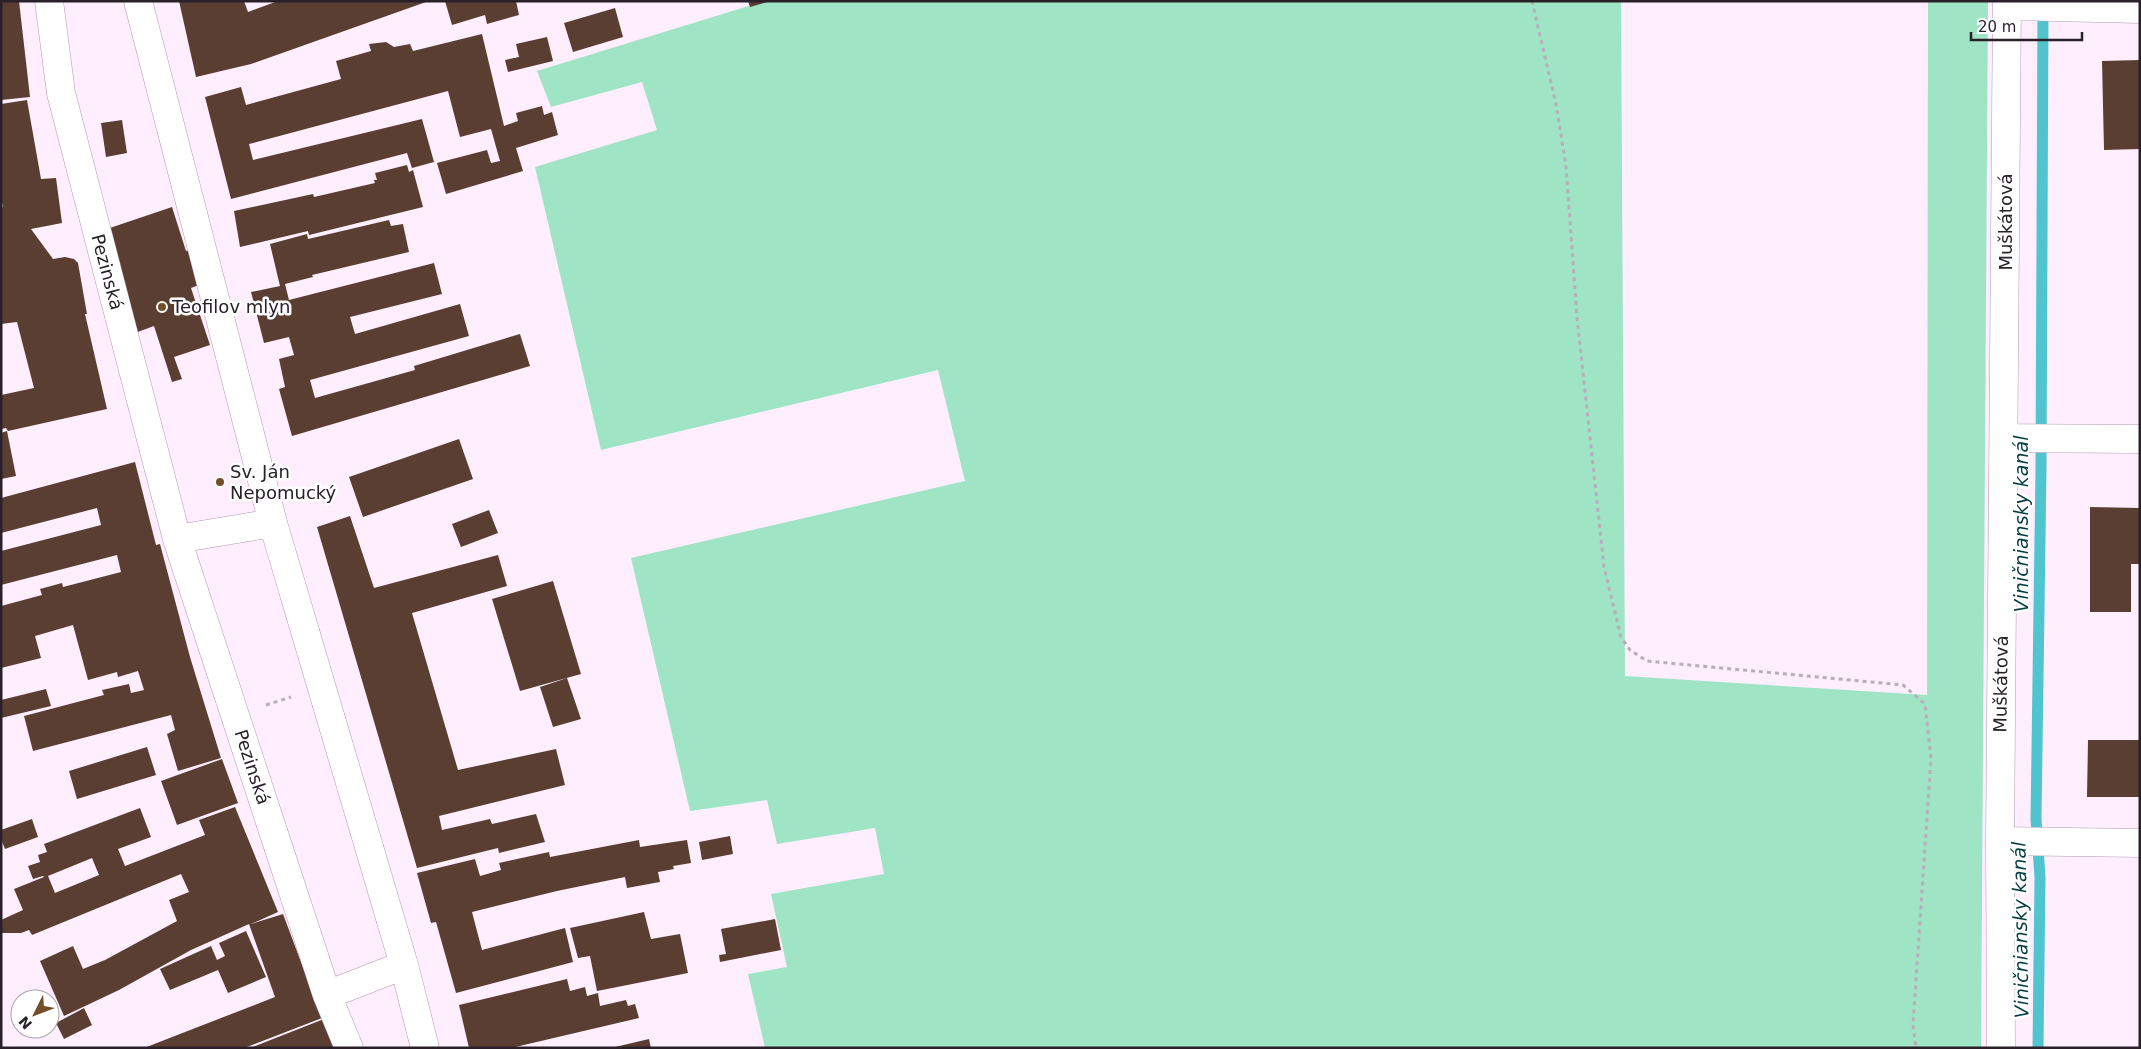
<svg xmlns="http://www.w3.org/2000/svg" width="2141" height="1049" viewBox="0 0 2141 1049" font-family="'DejaVu Sans',sans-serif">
	<rect width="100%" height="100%" fill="#feeefe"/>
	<!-- green -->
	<path fill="#9fe4c4" d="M765,1H1621L1625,676L1927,695L1928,1H1988L1981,1048H765L748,974L787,967L771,894L884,874L875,828L777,844L767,800L690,811L631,558L965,481L938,370L601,450L535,167L657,130L642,82L551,107L537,71Z"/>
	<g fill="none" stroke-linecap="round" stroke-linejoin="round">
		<!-- stream -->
		<path stroke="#50c5d0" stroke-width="11" d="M2038,1048L2040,877L2036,819L2041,469L2043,7"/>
	</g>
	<!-- building -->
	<path fill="#5a3e32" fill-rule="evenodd" d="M1,1H19L30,97L1,100Z
		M179,1H244L248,12L278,1L426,2L251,64L196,77Z
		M445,1H516L519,15L487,24L485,15L452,25Z
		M748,1H767V2L750,7Z
		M615,8L623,37L573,52L564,23Z
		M482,34L504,126L518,121L516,113L542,106L544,115L552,112L558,135L516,148L523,171L446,194L437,163L487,150L491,163L500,161L491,129L460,137L448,91L249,144L253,160L422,119L434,162L412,168L407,153L231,199L205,97L241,87L246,105L341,79L336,61L371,51L369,44L386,42L394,47L410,44L413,51Z
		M547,37L553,61L508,72L505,60L519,57L516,44Z
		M2140,60V149L2104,150L2102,61Z
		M27,100L41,179L56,178L62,223L31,229L53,259L65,257L74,259L78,263L87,314H85L107,409L8,431L6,428L1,429V395L34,388L17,322L1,324V208L3,207L1,197V104Z
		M122,120L127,153L106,157L101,123Z
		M407,165L409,172L413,170L423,207L309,235L308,231L240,247L234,211L313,194L314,197L375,183L374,180H377L375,173Z
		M172,207L186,251L191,250L202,284L191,288L210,345L174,357L182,379L172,382L154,326L135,333L101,231Z
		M389,220L391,226L403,224L409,252L312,275L313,277L285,284L289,300L434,263L442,294L350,317L355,334L460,304L469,336L310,380L315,398L415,370L414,366L520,334L530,366L292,436L279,389L285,387L279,359L294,355L289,337L264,343L251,292L280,286L270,244L307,234L308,239Z
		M7,431L16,476L1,479V433Z
		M459,439L473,479L363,517L349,477Z
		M135,462L156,545L160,544L190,657L221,758L178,771L167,734L175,730L171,715L33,751L24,716L104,695L102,690L129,684L131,693L144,690L138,671L118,677L117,672L88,680L73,625L35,636L41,658L1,668V606L42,595L40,589L62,583L63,587L121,572L117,555L1,585V551L101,525L97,508L1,533V498Z
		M2090,507L2140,508V564H2131V612H2090Z
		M489,510L498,533L461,547L452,524Z
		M350,516L374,588L498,555L507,586L412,613L458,770L556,749L565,785L439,816L442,830L490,819L492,824L536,814L545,842L499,853L498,848L417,868L317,527Z
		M553,581L581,674L520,691L492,599Z
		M567,678L581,719L553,727L540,687Z
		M46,689L51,706L1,718V700Z
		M2088,740H2140V797H2087Z
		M147,747L156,775L77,799L69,771Z
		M222,759L238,803L177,825L161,781Z
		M235,807L278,912L251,924L283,914L322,1018L244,1048H144L275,997L249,924L191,950L119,990L64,1016L40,961L73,946L83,969L105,960L177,921L169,900L189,892L181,874L32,935L29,930L21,933H1V920L23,910L14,889L44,877L43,876L33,879L28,866L40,862L38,855L47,852L44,844L140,808L151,837L118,849L125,866L205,835L199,820ZM92,858L99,875L55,893L48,876Z
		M32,819L38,837L5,849L1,839V830Z
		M730,836L733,854L702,860L699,842Z
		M639,840L640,847L687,840L691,863L673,866L674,869L658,872L660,882L627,888L625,877L557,891L472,912L482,950L565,928L573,962L456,993L436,922L431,923L417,873L475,859L480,876L501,870L499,863L549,852L550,857Z
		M644,912L651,939L680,934L688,973L597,991L590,956L578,958L570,928Z
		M775,919L781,950L720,962L719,955L726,954L721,929Z
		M246,931L266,977L228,993L218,970L170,990L160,969L211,946L217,960L225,956L219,943Z
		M567,979L570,991L585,987L587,996L598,993L600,1006L626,1000L628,1006L635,1004L639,1018L511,1048H469L459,1005Z
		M84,1008L92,1025L64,1039L56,1023Z
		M324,1019L335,1048H250Z
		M649,1039L651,1048H615V1047Z"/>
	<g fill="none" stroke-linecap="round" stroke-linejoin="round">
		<!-- minor casing -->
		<g stroke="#b39bb2" stroke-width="29">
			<path id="minor" d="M49,1L61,93L177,539L327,995L349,1048
				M138,1L273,523L404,965L425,1048
				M2007,6L2140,9
				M2004,438L2140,439
				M177,539L273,523
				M2000,841L2140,843
				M327,995L404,965
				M2001,1048L2000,841L2007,1"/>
		</g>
		<!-- path -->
		<path stroke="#baadba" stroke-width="3" stroke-dasharray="4 4" stroke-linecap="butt" d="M1532,1L1556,104L1566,166L1577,317L1604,567L1621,637L1630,650L1647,661L1903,685L1925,704L1931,758L1913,1025L1916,1048
			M266,705L291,697"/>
		<!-- minor -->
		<use href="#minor" stroke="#fff" stroke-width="28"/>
	</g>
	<!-- markers -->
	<g fill="#734f29" stroke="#fff" stroke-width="2">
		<circle cx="162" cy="307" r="5"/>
		<circle cx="220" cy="482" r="5"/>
	</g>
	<g text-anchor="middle" stroke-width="5" stroke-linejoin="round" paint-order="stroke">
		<!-- street labels -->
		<g font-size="18" fill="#292029" stroke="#fff">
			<text transform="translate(2006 222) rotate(-90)" y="6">Muškátová</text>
			<text transform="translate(107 272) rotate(75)" y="6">Pezinská</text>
			<text transform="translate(2001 684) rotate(-89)" y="6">Muškátová</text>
			<text transform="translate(252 767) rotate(72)" y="6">Pezinská</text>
		</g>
		<!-- poi labels -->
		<g font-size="18" fill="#292029" stroke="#fff" text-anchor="start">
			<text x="172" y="313">Teofilov mlyn</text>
			<text x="230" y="478">Sv. Ján<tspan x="230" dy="21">Nepomucký</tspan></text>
		</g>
		<!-- water labels -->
		<g font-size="19" font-style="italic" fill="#033c41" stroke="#fff">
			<text transform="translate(2021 524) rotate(-90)" y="7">Viničniansky kanál</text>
			<text transform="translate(2020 930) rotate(-91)" y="7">Viničniansky kanál</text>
		</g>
	</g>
	<!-- border -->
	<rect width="2141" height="1049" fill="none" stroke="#292029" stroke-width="5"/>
	<!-- north arrow -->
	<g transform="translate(35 1014) rotate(228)"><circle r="24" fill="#ffffff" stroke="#a9a6a9"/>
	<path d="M0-4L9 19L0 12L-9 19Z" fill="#734f29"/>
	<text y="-8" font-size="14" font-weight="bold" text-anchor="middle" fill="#292029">N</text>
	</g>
	<!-- scale -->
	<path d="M1971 32v8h111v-8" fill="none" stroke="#292029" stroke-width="2.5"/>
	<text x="1978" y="32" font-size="15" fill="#292029" stroke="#ffffff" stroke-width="4" paint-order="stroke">20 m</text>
</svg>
